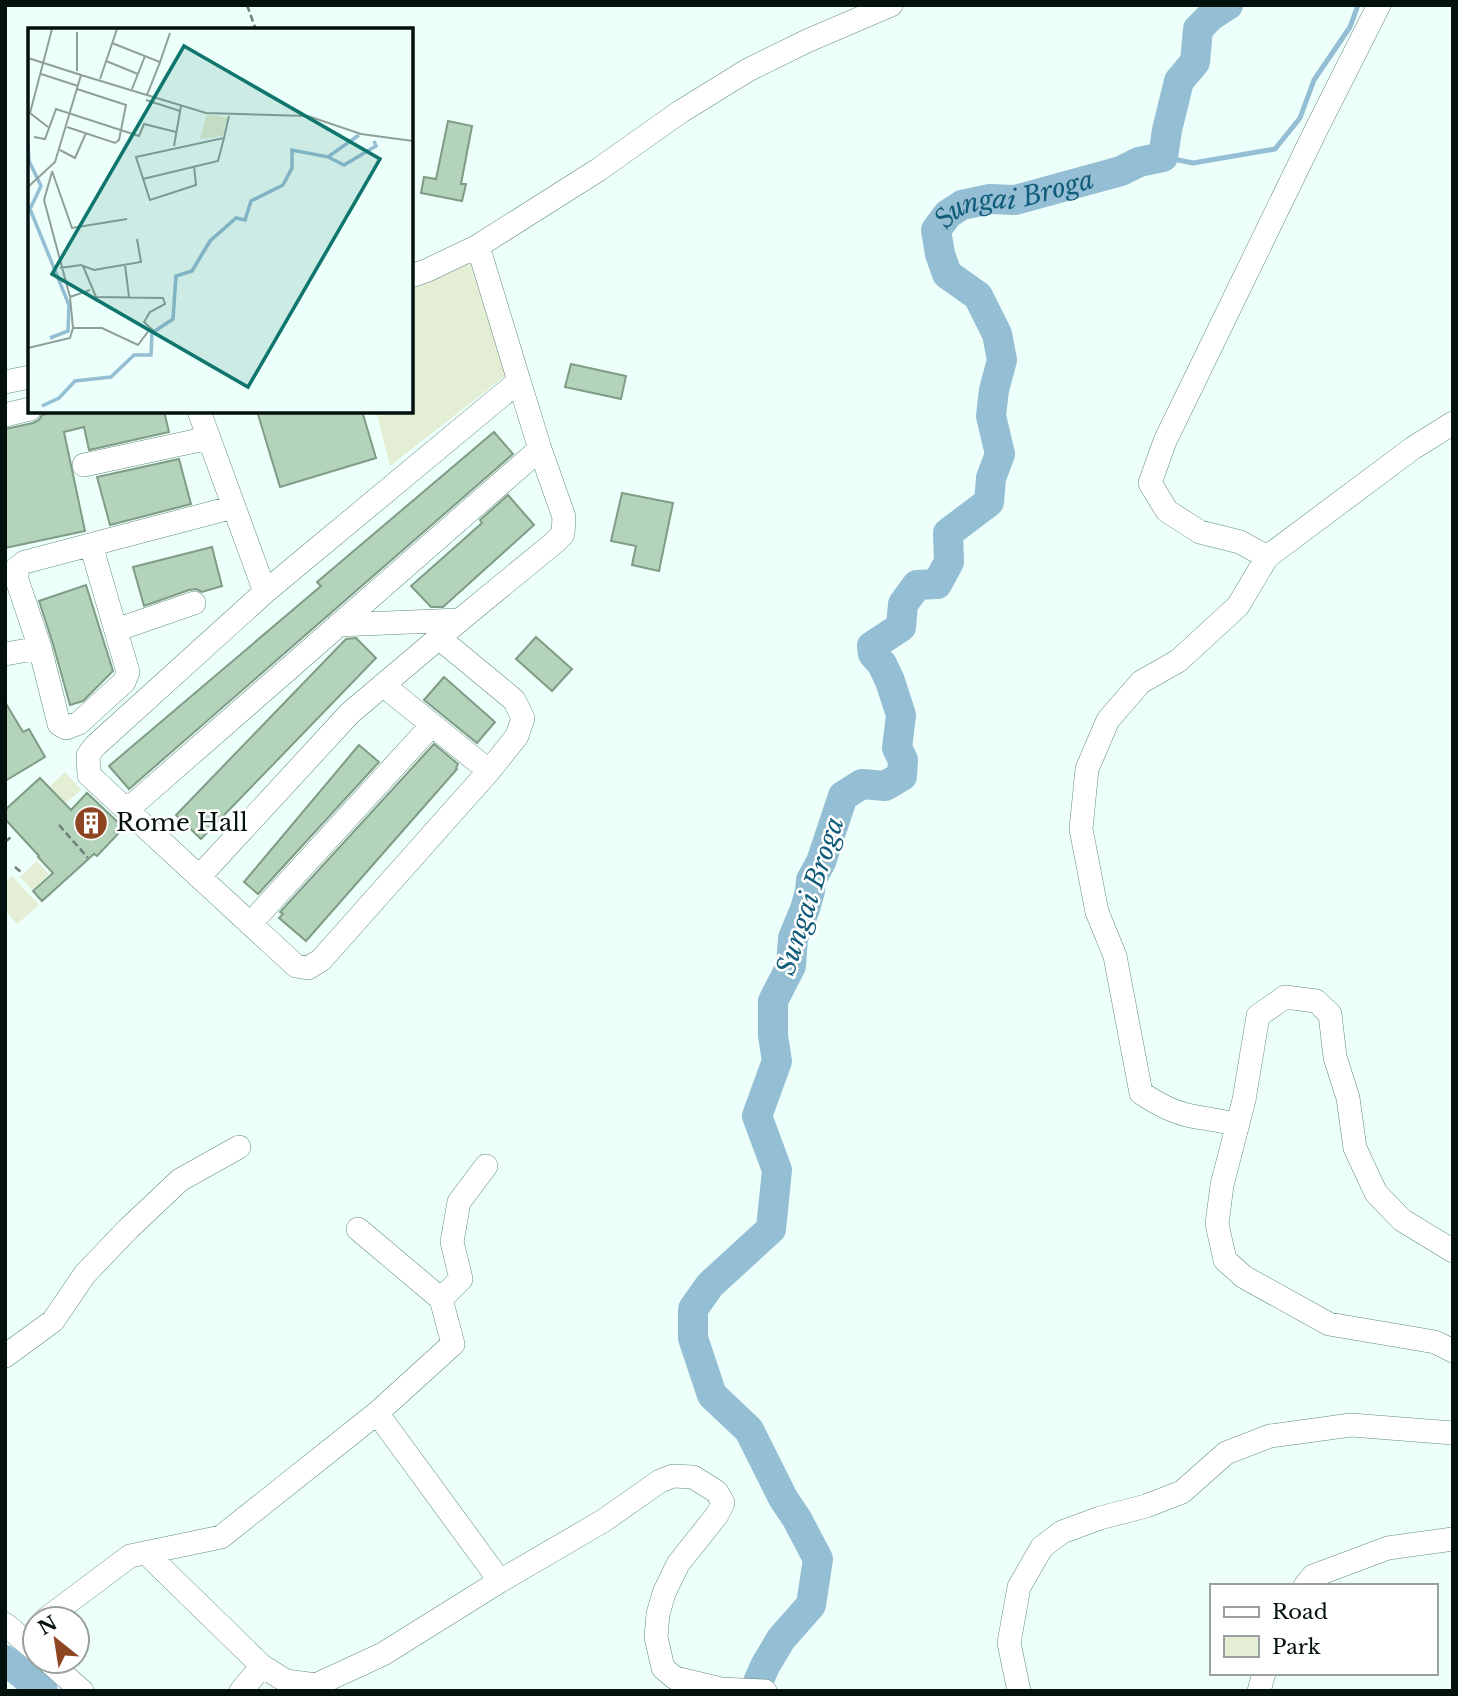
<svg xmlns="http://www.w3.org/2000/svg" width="1458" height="1696" viewBox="0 0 1458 1696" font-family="'Libre Baskerville',serif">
	<rect width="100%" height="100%" fill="#edfffa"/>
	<!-- green -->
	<path fill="#e3eed4" d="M473,260L506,375L390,466L376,411H411V284Z
		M65,772L81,790L65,804L49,787Z
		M37,861L49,874L32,890L20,877Z
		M12,876L39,905L17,924L5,910V882Z"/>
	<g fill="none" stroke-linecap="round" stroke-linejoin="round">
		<!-- stream -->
		<path stroke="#94bed3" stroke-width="5" d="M1163,157L1193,163L1275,149L1300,118L1314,80L1350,27L1358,5"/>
		<!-- river -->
		<g stroke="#94bed3" stroke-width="30">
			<path d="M5,1660L43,1691"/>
			<path id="s1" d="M754,1691L765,1666L781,1639L811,1605L818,1559L797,1519L783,1498L749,1430L712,1395L693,1338V1309L710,1285L771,1229L777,1170L757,1116L777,1061L773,1036V1001L791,966L793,938L805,909L810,891L811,880L821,862L843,796L862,784L885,786L902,776L903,760L897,748L901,715L890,681L882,664L873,654L872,646L901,627L903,604L917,585L937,584L949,562L948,533L989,502L991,478L1000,454L991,416L994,390L1002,360L997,334L978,296L947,274L940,254L936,230L948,214L962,205L990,199L1015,200L1121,171L1139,162L1163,157L1167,130L1179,81L1195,62L1198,29L1211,16L1228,5"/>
		</g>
	</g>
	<!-- building -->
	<path fill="#b3d3ba" stroke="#7f9c85" stroke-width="2" d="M448,121L472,126L461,184H466L462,201L421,193L424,177L436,179Z
		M571,364L626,376L621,399L565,387Z
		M60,411H164L169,432L89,450L84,427L64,432L85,531L5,548V429L33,423L39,420L42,415Z
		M257,411H362L376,458L280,487Z
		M494,432L513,454L129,789L109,766L321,586L317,582Z
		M179,459L191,504L110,525L97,477Z
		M622,493L673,503L659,571L632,565L636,546L611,541Z
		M508,495L534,525L443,607H431L411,586L482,523L480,520Z
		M212,547L222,586L202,592L196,589L189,590L144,606L133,567Z
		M86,585L113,671L83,701L70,705L53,644L39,601Z
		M536,637L572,669L552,691L516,659Z
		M356,638L376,658L201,839L176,815L346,639Z
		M444,677L495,722L477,743L424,700Z
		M5,702L23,732L29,729L45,757L5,781Z
		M434,744L458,764L456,768L457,769L306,941L279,918L283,914L280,912Z
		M359,745L379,762L258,894L244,882Z
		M40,778L71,810L87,793L121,825L115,832L118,834L97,856L94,854L42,901L33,891L53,873L38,857L39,856L5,819V810Z"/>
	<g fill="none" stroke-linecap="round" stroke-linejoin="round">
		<!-- minor casing -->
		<g stroke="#628b81" stroke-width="24">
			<path id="minor" d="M411,276L428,270L478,246L598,170L680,112L748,70L807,41L891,5
				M5,382L30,377
				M199,411L265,592
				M5,415L30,409
				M84,465L209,438
				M91,545L128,672L124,682L79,723L66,728L59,724L40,648L17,580V568L25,562L234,507
				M1267,557L1240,542L1200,532L1167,511L1150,483L1165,441L1316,130L1379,5
				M338,625L460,620
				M116,630L194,603
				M439,638L514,700L523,718L517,736L489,771L321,960L308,968L296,966L89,775L88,755L95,746L265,592L519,381L478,246
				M5,654L40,648
				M383,685L489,771
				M127,810L540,449
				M199,877L350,713L460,620L555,542L563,534L564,517L540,449L519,381
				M250,924L432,725
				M1237,1125C1221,1120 1204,1119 1187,1115C1170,1111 1156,1103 1141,1093L1115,956L1097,912L1081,829L1087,769L1108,720L1141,682L1178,661L1238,606L1267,557L1413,448L1453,423
				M1453,1251L1402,1220L1376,1193L1355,1148L1348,1098L1335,1057L1330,1014L1316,1001L1285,997L1258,1016L1244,1100L1222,1185L1217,1224L1225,1260L1244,1277L1329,1324L1435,1342L1453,1351
				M441,1299L461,1279L452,1242L459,1202L486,1166
				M5,1356L53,1321L85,1274L128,1229L180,1180L239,1147
				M377,1413L500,1581
				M146,1553L262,1666L286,1681L316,1685L383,1654L500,1581L603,1521L660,1481L673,1476L693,1477L717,1492L723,1503L717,1515L678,1564L664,1593L658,1614L656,1637L663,1668L675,1678L721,1689L765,1691
				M1305,1586L1313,1576L1388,1548L1453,1539
				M46,1619L130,1556L221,1537L377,1413L453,1344L441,1299L358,1229
				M5,1624L35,1650
				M48,1661L82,1691
				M241,1691L262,1666
				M1019,1691L1009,1643L1019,1587L1042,1547L1062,1532L1100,1518L1146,1506L1182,1492L1226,1453L1270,1436L1351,1425L1453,1433
				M1259,1691L1264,1673"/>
		</g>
		<!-- path -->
		<path stroke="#6f7f7b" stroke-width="2.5" stroke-dasharray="7 3.5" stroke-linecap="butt" d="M247,5L256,30
			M59,825L88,858
			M5,842L11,837
			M15,867L21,872"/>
		<!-- minor -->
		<use href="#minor" stroke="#fff" stroke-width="23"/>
	</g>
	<!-- icons -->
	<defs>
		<g id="building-disc" transform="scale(1.75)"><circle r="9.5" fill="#8d4621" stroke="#fff"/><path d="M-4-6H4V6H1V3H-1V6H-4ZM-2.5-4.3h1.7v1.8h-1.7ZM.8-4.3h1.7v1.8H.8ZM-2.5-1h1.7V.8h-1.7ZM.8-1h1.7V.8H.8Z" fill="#fff"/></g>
	</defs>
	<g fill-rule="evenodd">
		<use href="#building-disc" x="91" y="823"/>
	</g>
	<g text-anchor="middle" stroke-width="5" stroke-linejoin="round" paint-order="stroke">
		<!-- poi labels -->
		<g font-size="24" fill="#03110e" stroke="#fff" text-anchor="start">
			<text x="116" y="831">Rome Hall</text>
		</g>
		<!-- water labels -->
		<g font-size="26" font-style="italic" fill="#125d7b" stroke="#fff">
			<text dy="9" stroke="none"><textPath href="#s1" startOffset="1802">Sungai Broga</textPath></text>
			<text transform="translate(810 896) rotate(-72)" y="9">Sungai Broga</text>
		</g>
	</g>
	<!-- overview -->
	<g transform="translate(28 28)">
		<rect width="385" height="385" fill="#edfffa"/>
		<path d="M179,86L200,90L195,108L172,111Z" fill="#e3eed4"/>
		<path fill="none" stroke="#94bed3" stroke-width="3.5" d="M0,117L1,133L13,158L2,181L41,277L40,303L22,310M300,129L316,137L348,118L346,113M14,378L31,370L47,353L83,349L106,327H123L124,305L145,291L148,248L164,243L182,213L208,190L217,192L223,173L255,157L264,140V122L300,129L331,107"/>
		<path fill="none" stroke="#8fa09c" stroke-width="2" d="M84,15L132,34L119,67M0,30L53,47L27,134L0,159M78,33L110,46M132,34L142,5M49,43V4M13,46L50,58M53,47L178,85L280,88L333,106L385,113M72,51L89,1M104,61L117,28M118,72L152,83M20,99L2,85L24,1M39,99L87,115L91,112L98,77L49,61M6,109L17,111L28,81L111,108L116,96L148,104M146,118L153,78M32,122L47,130L58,105M166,138L168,157L122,172L108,129L196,110L201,88M24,143L44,200L99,191M115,151L190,133L196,110M97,237L101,269M55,238L68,269L135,270L137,276L122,284L116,294L129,306M32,240L53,237L66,242L113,234L109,211M42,269L62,262M45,300H74L110,317L122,301M0,320L42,310L45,300L42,269L16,172L24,144"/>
		<path fill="#0f766e" fill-opacity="0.15" stroke="#0f766e" stroke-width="3.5" d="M156,18L352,131L220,359L24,246Z"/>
		<rect width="385" height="385" fill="none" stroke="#03110e" stroke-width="3.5"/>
	</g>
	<!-- border -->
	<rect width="1458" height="1696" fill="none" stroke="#03110e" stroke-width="14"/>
	<!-- legend -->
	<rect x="1210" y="1584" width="228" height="91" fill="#ffffff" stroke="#9aa09f" stroke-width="2"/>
	<rect x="1224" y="1607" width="35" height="10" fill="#ffffff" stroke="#9aa09f" stroke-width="2"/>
	<text x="1272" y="1619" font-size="21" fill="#03110e">Road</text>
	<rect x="1224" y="1636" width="35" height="21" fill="#e3eed4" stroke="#9aa09f" stroke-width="2"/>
	<text x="1272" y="1654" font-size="21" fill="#03110e">Park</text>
	<!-- north arrow -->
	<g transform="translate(56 1640) rotate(330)"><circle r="33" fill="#ffffff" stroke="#9aa09f" stroke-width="2"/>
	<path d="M0-5L12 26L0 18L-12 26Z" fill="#8d4621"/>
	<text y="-10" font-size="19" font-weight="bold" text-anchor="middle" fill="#03110e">N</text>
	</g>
</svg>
